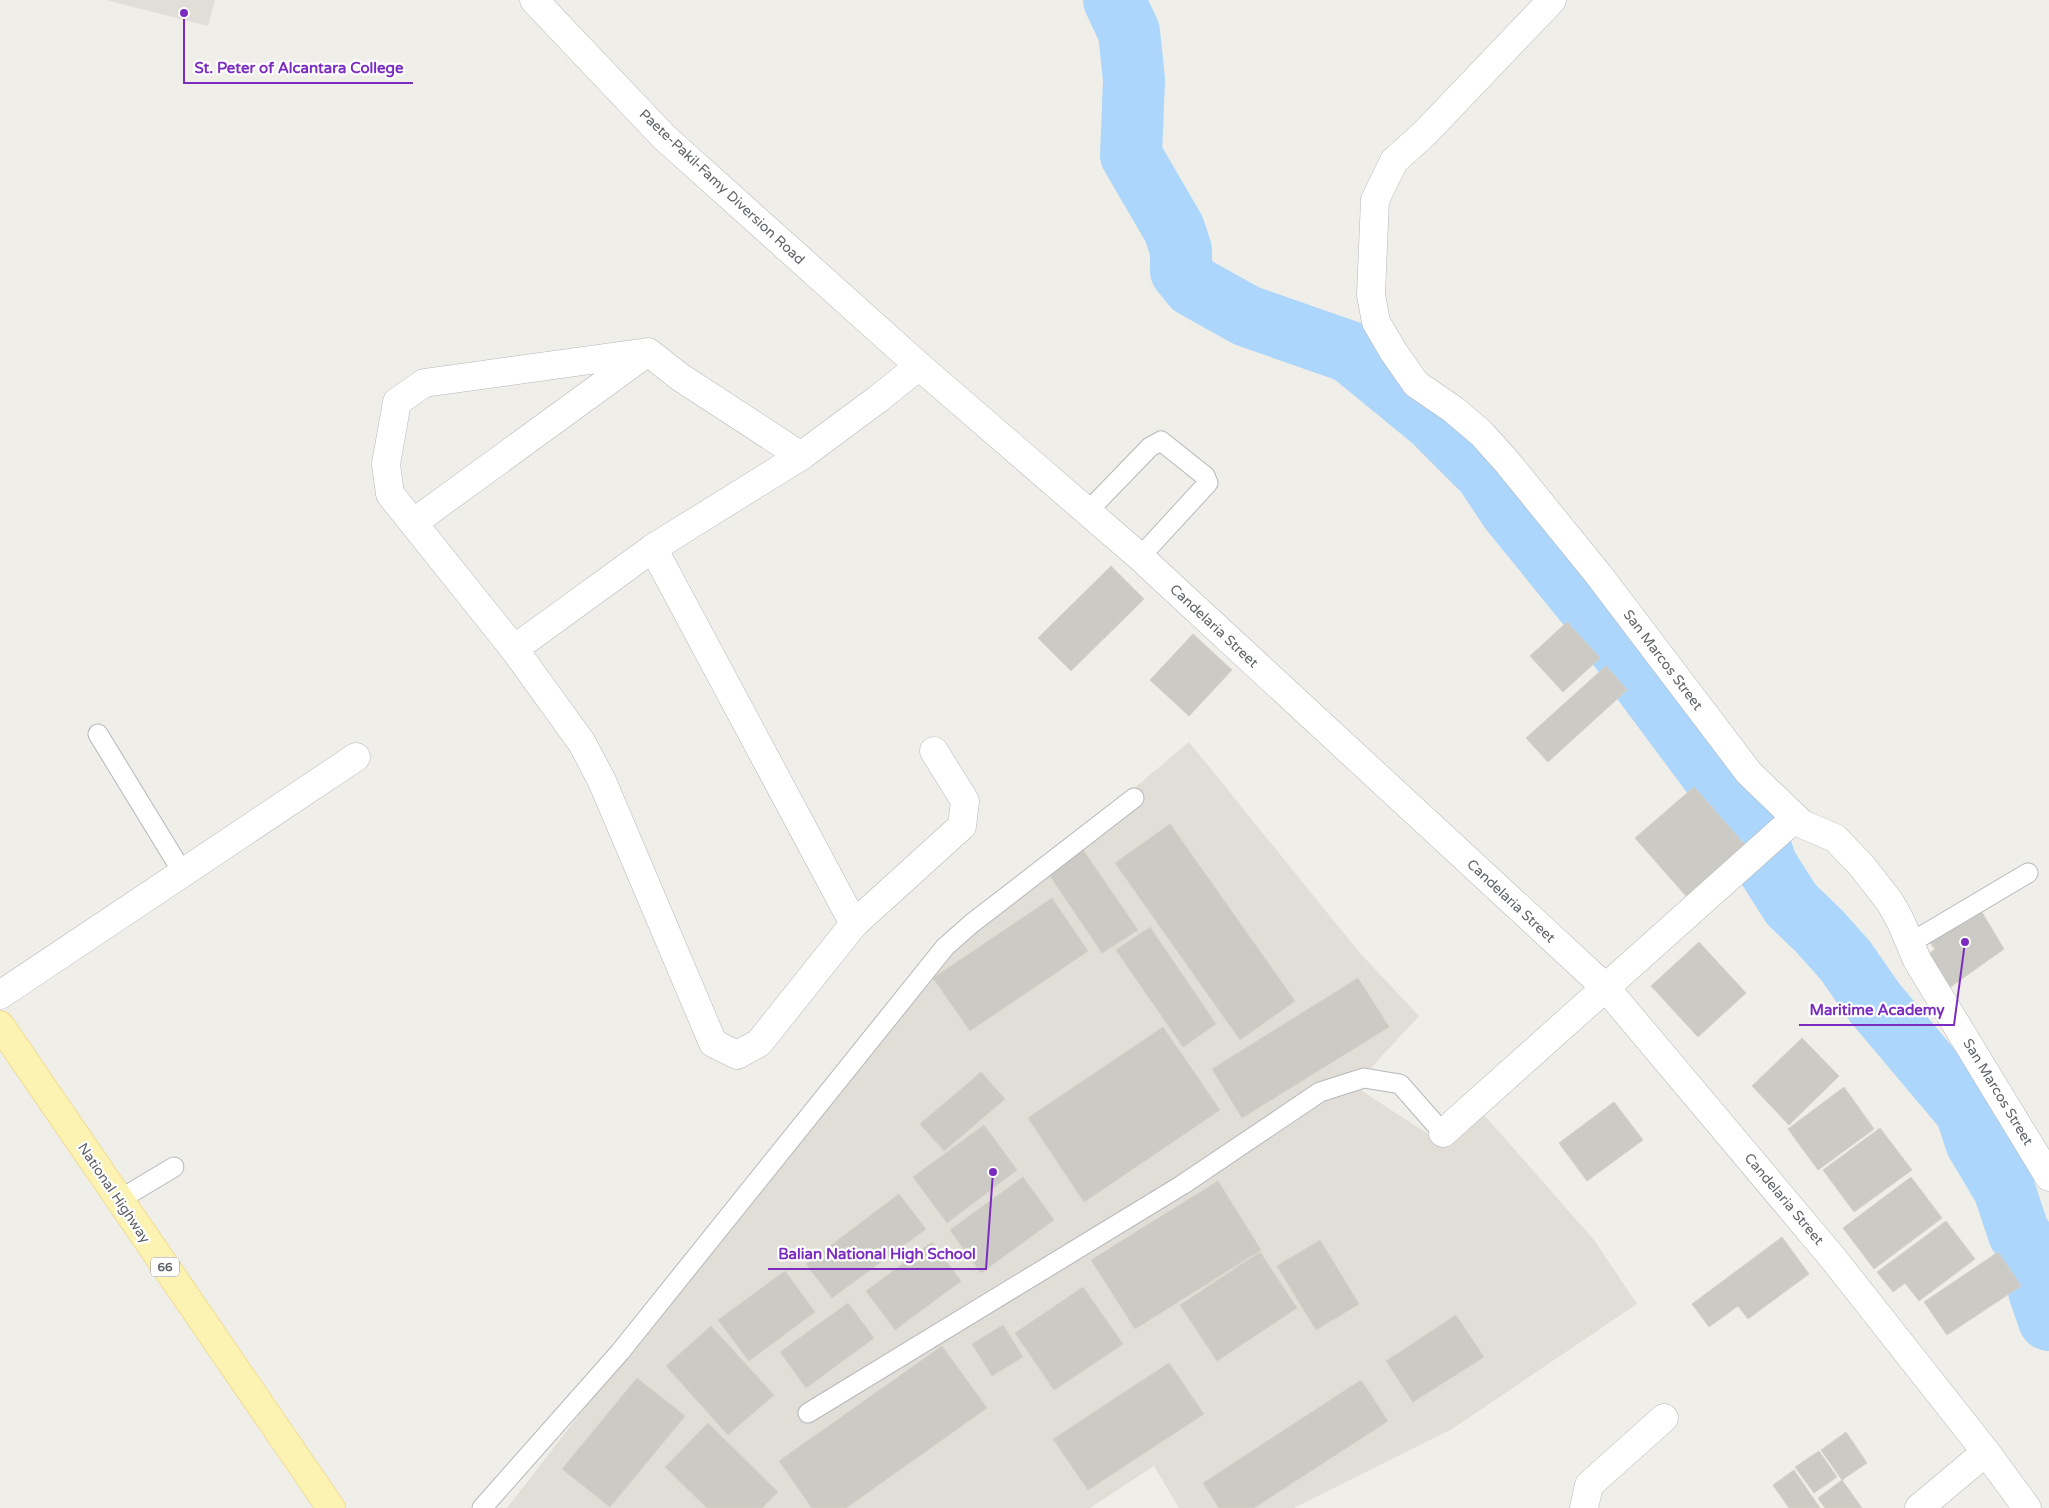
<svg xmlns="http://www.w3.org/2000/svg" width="2049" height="1508" font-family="'Varela Round',sans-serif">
  <rect width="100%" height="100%" fill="#f0eee8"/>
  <g fill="#e0ded6">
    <path d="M 106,0 L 215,0 L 208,26 Z"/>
    <path d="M 1189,742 L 1359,952 L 1419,1016 L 1354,1086 L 1439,1141 L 1479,1109 L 1594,1240 L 1637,1304 L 1452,1429 L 1294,1508 L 1179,1508 L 1154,1466 L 1090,1508 L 507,1508 L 934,957 Z"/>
  </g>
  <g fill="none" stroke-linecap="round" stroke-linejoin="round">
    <path stroke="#acd6fb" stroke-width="62" d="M 1114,0 L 1129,32 L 1134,80 L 1131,155 L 1174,229 L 1181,250 L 1181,271 L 1193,286 L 1247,316 L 1350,352 L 1433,420 L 1485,472 L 1511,511 L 1602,623 L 1644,683 L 1755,832 L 1767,866 L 1791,904 L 1819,931 L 1845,960 L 1875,1003 L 1966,1111 L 1976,1142 L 2004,1189 L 2019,1234 L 2037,1257 L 2039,1291 L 2049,1320"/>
  </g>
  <g fill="#cccac4" stroke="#d5d1c6">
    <path d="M 1111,566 L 1144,599 L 1071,671 L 1038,638 Z"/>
    <path d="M 1567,622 L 1600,658 L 1563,692 L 1530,656 Z"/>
    <path d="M 1193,634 L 1232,670 L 1189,716 L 1150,680 Z"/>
    <path d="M 1606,666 L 1627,690 L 1548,762 L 1526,738 Z"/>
    <path d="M 1694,787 L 1745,845 L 1686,896 L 1635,838 Z"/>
    <path d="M 1170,824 L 1295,1001 L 1240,1040 L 1115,863 Z"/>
    <path d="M 1083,850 L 1138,930 L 1102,953 L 1048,873 Z"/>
    <path d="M 1052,898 L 1088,951 L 970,1031 L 933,978 Z"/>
    <path d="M 1977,904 L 2004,949 L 1949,988 L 1924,958 L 1935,949 L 1924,935 Z"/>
    <path d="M 1150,927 L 1216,1024 L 1183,1047 L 1116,950 Z"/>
    <path d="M 1699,942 L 1746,993 L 1698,1037 L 1651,986 Z"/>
    <path d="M 1358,978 L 1389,1027 L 1242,1118 L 1212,1069 Z"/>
    <path d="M 1163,1027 L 1220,1110 L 1084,1202 L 1028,1118 Z"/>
    <path d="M 1802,1038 L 1839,1076 L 1789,1125 L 1752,1086 Z"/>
    <path d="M 981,1072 L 1005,1099 L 944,1151 L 920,1124 Z"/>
    <path d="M 1844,1087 L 1874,1129 L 1818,1170 L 1788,1129 Z"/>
    <path d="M 1614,1102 L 1643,1140 L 1587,1181 L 1559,1143 Z"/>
    <path d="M 984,1125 L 1017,1170 L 947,1223 L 913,1177 Z"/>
    <path d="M 1880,1128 L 1912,1170 L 1854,1212 L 1823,1170 Z"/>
    <path d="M 1023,1177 L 1054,1220 L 981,1273 L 950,1230 Z"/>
    <path d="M 1911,1177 L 1942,1218 L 1874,1269 L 1843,1228 Z"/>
    <path d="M 1218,1181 L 1261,1250 L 1135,1329 L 1091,1260 Z"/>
    <path d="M 899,1194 L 926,1229 L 832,1298 L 806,1264 Z"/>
    <path d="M 1946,1221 L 1975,1259 L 1919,1301 L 1905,1283 L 1893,1292 L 1877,1272 Z"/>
    <path d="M 1782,1237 L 1809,1274 L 1748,1319 L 1738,1306 L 1709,1327 L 1692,1304 Z"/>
    <path d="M 1320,1240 L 1359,1304 L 1316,1330 L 1277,1266 Z"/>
    <path d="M 932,1242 L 961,1281 L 895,1330 L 866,1291 Z"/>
    <path d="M 1260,1252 L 1297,1308 L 1217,1361 L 1180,1305 Z"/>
    <path d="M 1998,1252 L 2021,1286 L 1947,1335 L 1924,1302 Z"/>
    <path d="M 785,1271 L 815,1312 L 749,1361 L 718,1320 Z"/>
    <path d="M 1083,1287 L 1123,1344 L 1054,1390 L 1015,1333 Z"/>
    <path d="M 848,1303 L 874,1338 L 806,1388 L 780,1352 Z"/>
    <path d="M 1456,1315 L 1484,1357 L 1413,1402 L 1386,1361 Z"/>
    <path d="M 1003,1325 L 1023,1357 L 992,1376 L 972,1344 Z"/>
    <path d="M 711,1326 L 774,1395 L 728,1435 L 666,1366 Z"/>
    <path d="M 942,1346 L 987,1408 L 846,1508 L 812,1508 L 779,1461 Z"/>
    <path d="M 1169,1363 L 1204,1414 L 1088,1490 L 1053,1439 Z"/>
    <path d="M 637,1378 L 685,1416 L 610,1507 L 562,1469 Z"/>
    <path d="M 1361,1380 L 1388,1421 L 1254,1508 L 1219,1508 L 1203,1483 Z"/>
    <path d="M 708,1423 L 778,1492 L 762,1508 L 707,1508 L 665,1467 Z"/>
    <path d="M 1846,1432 L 1867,1463 L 1842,1480 L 1821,1450 Z"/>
    <path d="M 1819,1451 L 1837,1477 L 1814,1493 L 1795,1467 Z"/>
    <path d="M 1794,1470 L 1820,1508 L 1789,1508 L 1773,1485 Z"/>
    <path d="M 1842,1480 L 1862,1508 L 1825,1508 L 1818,1498 Z"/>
  </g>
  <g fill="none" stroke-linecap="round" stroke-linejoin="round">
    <g stroke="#b4b7bb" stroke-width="21">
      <g id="service">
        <path d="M 1088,511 L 1150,447 L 1161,441 L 1205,476 L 1208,483 L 1140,557"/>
        <path d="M 98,734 L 183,873"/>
        <path d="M 1910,943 L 2028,873"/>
        <path d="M 119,1200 L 174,1167"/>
        <path d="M 808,1413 L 1182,1185 L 1320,1092 L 1364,1078 L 1400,1084 L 1443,1133"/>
        <path d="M 482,1508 L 620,1352 L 945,947 L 971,924 L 1134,798"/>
      </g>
    </g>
    <g stroke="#b4b7bb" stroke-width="29">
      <g id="minor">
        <path d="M 1552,0 L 1425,133 L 1394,161 L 1375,200 L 1371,295 L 1376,322 L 1393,351 L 1416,384 L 1454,410 L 1481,433 L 1507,462 L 1598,574 L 1749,773 L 1802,824 L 1835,838 L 1861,865 L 1890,902 L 1901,922 L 1917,960 L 2049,1177"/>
        <path d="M 801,456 L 680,377 L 648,352 L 424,383 L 397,402 L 386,464 L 390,494 L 514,649 L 582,743 L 602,781 L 713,1043 L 737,1055 L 759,1043 L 854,924 L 962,826 L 965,801 L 934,751"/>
        <path d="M 413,523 L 645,354"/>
        <path d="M 653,548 L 854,924"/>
        <path d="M 514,649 L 653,548 L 801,456 L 878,399 L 919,366"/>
        <path d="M 0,995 L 356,757"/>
        <path d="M 1443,1133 L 1795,818"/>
        <path d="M 1584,1508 L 1589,1485 L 1664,1418"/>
        <path d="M 1919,1508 L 1986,1452"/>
      </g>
    </g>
    <g stroke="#b4b6bb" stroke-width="29">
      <path id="secondary" d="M 534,0 L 664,137 L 919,366 L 1140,557 L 1606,988 L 1832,1257 L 1986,1452 L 2027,1508"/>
    </g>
    <g stroke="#eccb65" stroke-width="29">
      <path id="primary" d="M 0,1025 L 331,1508"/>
    </g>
    <use href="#service" stroke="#fff" stroke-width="19"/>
    <use href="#minor" stroke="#fff" stroke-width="28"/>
    <use href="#secondary" stroke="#fff" stroke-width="28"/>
    <use href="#primary" stroke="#fcf2b1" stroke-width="28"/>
  </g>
  <g text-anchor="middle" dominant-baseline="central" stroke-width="4.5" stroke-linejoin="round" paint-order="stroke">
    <rect fill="#fff" stroke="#8f9195" stroke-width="1" x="151" y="1257.5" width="28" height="19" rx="4"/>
    <g font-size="12" font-weight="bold" fill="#5f6267">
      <text x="165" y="1267">66</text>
    </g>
    <g font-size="14" fill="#5f6267" stroke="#fff">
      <text transform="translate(722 187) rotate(43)">Paete-Pakil-Famy Diversion Road</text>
      <text transform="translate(1214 626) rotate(43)">Candelaria Street</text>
      <text transform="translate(1663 660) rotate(53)">San Marcos Street</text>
      <text transform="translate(1511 901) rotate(43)">Candelaria Street</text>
      <text transform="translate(1998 1092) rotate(59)">San Marcos Street</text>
      <text transform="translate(114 1193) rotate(56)">National Highway</text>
      <text transform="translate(1784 1199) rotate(50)">Candelaria Street</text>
    </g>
  </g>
  <path fill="none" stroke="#7b2cbf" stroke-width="2" d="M184 13L184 83H413M1965 942L1954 1025H1799M993 1172L986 1269H768"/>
  <g fill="#7b2cbf" stroke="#fff" stroke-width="2">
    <circle cx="184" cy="13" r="5"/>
    <circle cx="1965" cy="942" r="5"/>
    <circle cx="993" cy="1172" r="5"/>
  </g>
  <g font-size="15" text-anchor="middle" font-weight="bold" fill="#7b2cbf" stroke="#fff" stroke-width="4.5" stroke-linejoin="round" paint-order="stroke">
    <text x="299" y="73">St. Peter of Alcantara College</text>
    <text x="1877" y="1015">Maritime Academy</text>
    <text x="877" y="1259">Balian National High School</text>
  </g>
</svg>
